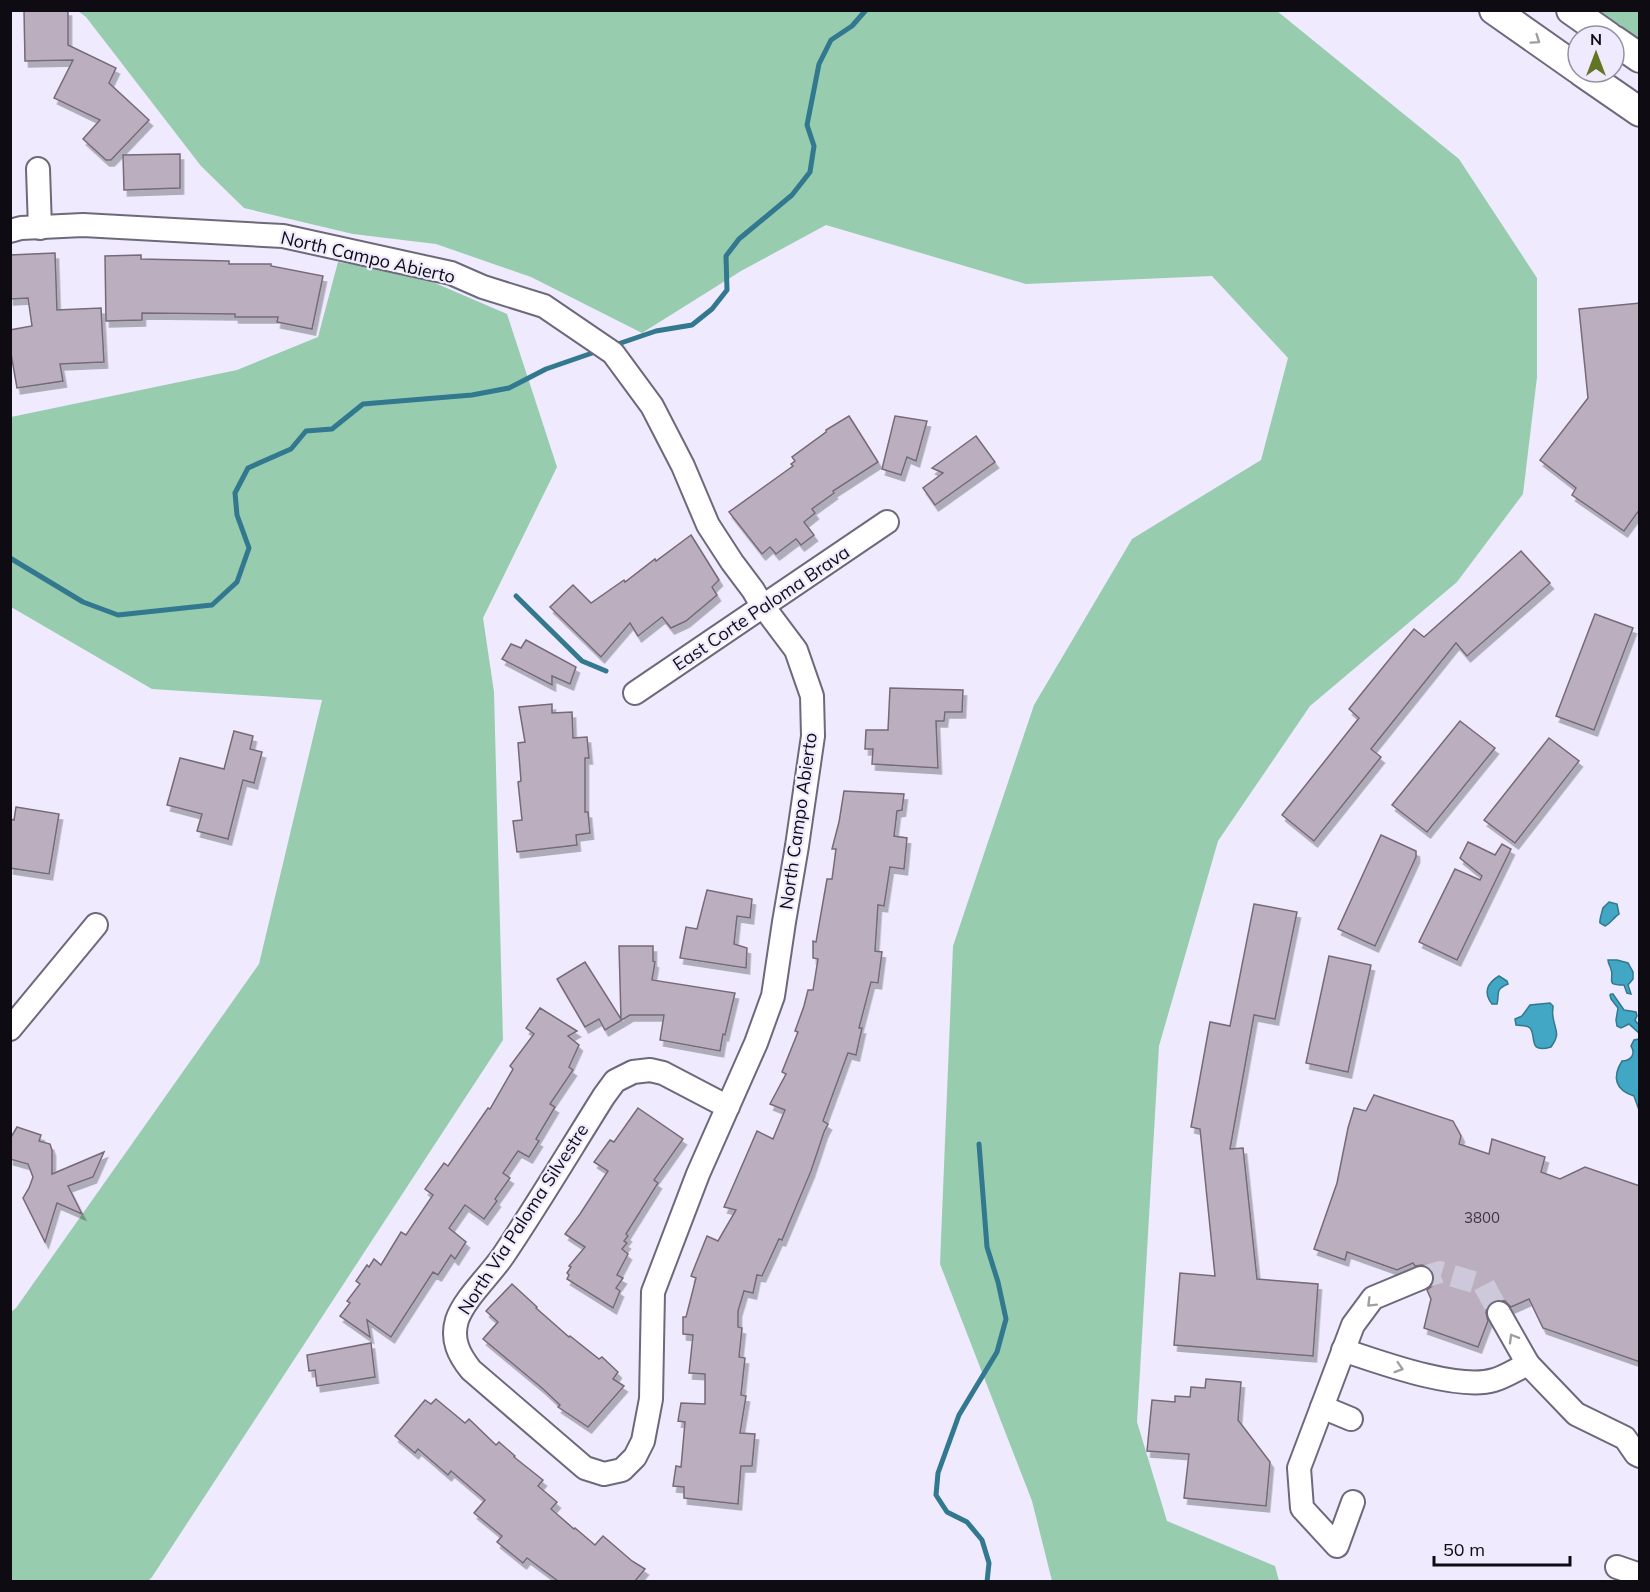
<svg xmlns="http://www.w3.org/2000/svg" width="1650" height="1592" font-family="Mulish,sans-serif">
  <defs>
    <filter id="shadow"><feDropShadow dx="3.5" dy="6" stdDeviation="0" flood-color="#0004"/></filter>
  </defs>
  <rect width="100%" height="100%" fill="#efeafe"/>
  <g fill="#97ccaf">
    <path d="M 78,11 L 1277,11 L 1459,159 L 1537,278 L 1537,377 L 1523,494 L 1457,582 L 1310,706 L 1218,841 L 1159,1046 L 1137,1422 L 1167,1521 L 1275,1566 L 1279,1581 L 1052,1581 L 1032,1501 L 940,1264 L 953,946 L 1034,705 L 1132,539 L 1261,460 L 1288,358 L 1212,276 L 1026,284 L 826,225 L 741,271 L 642,333 L 531,277 L 436,244 L 353,234 L 244,208 L 201,166 L 86,17 Z"/>
    <path d="M 1596,11 L 1639,11 L 1639,41 Z"/>
    <path d="M 338,262 L 414,274 L 507,314 L 557,467 L 483,618 L 494,692 L 503,1040 L 152,1577 L 148,1581 L 11,1581 L 11,1312 L 16,1308 L 259,964 L 322,700 L 152,689 L 11,607 L 11,417 L 237,370 L 318,337 Z"/>
  </g>
  <g fill="#42a6c5" stroke="#32788f" stroke-width="1.5">
    <path d="M 1609,902 L 1617,904 L 1619,914 C 1614,917 1610,924 1605,926 L 1600,923 C 1599,921 1602,912 1603,908 Z"/>
    <path d="M 1608,960 L 1617,960 L 1628,963 L 1633,972 L 1633,979 L 1628,985 L 1631,994 L 1627,993 L 1624,985 C 1604,985 1615,980 1611,969 C 1610,966 1608,963 1608,960 Z"/>
    <path d="M 1499,976 L 1507,981 L 1508,984 C 1494,990 1500,993 1497,1004 L 1492,1004 C 1483,993 1487,983 1499,976 Z"/>
    <path d="M 1611,994 L 1613,994 L 1624,1010 L 1636,1012 L 1637,1016 L 1635,1020 L 1637,1023 L 1639,1023 L 1639,1033 L 1629,1024 L 1621,1028 L 1617,1026 L 1616,1020 L 1618,1008 L 1611,999 L 1610,995 Z"/>
    <path d="M 1550,1003 L 1553,1006 C 1553,1010 1552,1013 1553,1017 C 1555,1031 1561,1033 1551,1047 C 1527,1054 1537,1036 1530,1028 C 1527,1025 1520,1026 1516,1025 L 1515,1019 L 1522,1016 L 1530,1005 Z"/>
    <path d="M 1639,1039 L 1639,1110 L 1634,1096 C 1615,1090 1612,1077 1622,1061 C 1631,1061 1636,1054 1631,1046 L 1634,1040 Z"/>
  </g>
  <g fill="none" stroke-linecap="round" stroke-linejoin="round">
    <g stroke="#32788f" stroke-width="5">
      <path d="M 615,345 L 656,331 L 692,325 L 712,309 L 727,290 L 726,256 L 739,239 L 792,195 L 810,172 L 814,146 L 807,125 L 819,64 L 831,40 L 852,26 L 866,10"/>
      <path d="M 10,558 L 83,602 L 118,615 L 212,605 L 237,582 L 249,548 L 237,515 L 235,493 L 248,468 L 291,449 L 306,431 L 332,429 L 363,404 L 472,395 L 509,388 L 546,369 L 598,351"/>
      <path d="M 516,596 L 582,661 L 606,671"/>
      <path d="M 979,1144 L 987,1247 L 998,1282 L 1006,1319 L 997,1352 L 959,1415 L 938,1473 L 936,1495 L 947,1512 L 967,1522 L 982,1540 L 989,1563 L 987,1582"/>
    </g>
  </g>
  <g fill="#bbaebe" stroke="#766a78" stroke-width="1.5" filter="url(#shadow)">
    <path d="M 24,10 L 68,10 L 68,45 L 116,68 L 109,83 L 149,120 L 111,160 L 106,160 L 83,139 L 100,120 L 54,98 L 73,60 L 25,61 Z"/>
    <path d="M 180,154 L 180,188 L 124,190 L 123,155 Z"/>
    <path d="M 55,253 L 57,310 L 101,308 L 104,362 L 60,364 L 63,381 L 17,388 L 10,348 L 10,330 L 32,326 L 28,298 L 10,299 L 10,255 Z"/>
    <path d="M 141,255 L 141,259 L 229,261 L 229,264 L 271,264 L 271,266 L 323,276 L 312,329 L 277,322 L 278,317 L 235,317 L 235,314 L 142,313 L 142,320 L 106,321 L 105,256 Z"/>
    <path d="M 1640,303 L 1640,509 L 1624,531 L 1572,495 L 1576,488 L 1540,460 L 1588,398 L 1579,309 Z"/>
    <path d="M 849,416 L 878,462 L 833,491 L 834,493 L 812,509 L 815,513 L 804,522 L 814,535 L 801,545 L 796,539 L 776,554 L 770,547 L 762,554 L 729,512 L 793,466 L 791,464 L 795,461 L 792,457 L 826,432 L 826,430 Z"/>
    <path d="M 895,416 L 927,421 L 916,461 L 907,457 L 901,475 L 882,469 Z"/>
    <path d="M 976,436 L 995,462 L 935,505 L 923,488 L 943,473 L 932,468 Z"/>
    <path d="M 691,535 L 719,580 L 712,587 L 717,595 L 686,621 L 671,628 L 662,617 L 638,636 L 630,623 L 601,657 L 550,607 L 573,585 L 591,603 L 624,580 L 625,582 L 655,559 L 656,561 Z"/>
    <path d="M 1521,551 L 1550,583 L 1467,656 L 1456,643 L 1371,749 L 1381,757 L 1314,841 L 1282,815 L 1359,718 L 1349,709 L 1414,629 L 1424,637 Z"/>
    <path d="M 1595,614 L 1633,628 L 1594,730 L 1556,716 Z"/>
    <path d="M 526,640 L 576,667 L 570,684 L 552,676 L 552,685 L 502,659 L 511,644 L 521,648 Z"/>
    <path d="M 890,688 L 963,690 L 962,712 L 945,712 L 944,721 L 936,721 L 938,768 L 872,764 L 873,749 L 865,749 L 866,730 L 888,730 Z"/>
    <path d="M 552,704 L 552,713 L 572,712 L 573,738 L 587,737 L 589,758 L 585,758 L 585,812 L 588,812 L 590,833 L 576,835 L 577,845 L 517,852 L 513,821 L 522,820 L 518,782 L 521,781 L 518,743 L 525,742 L 519,707 Z"/>
    <path d="M 1460,721 L 1495,748 L 1427,832 L 1392,805 Z"/>
    <path d="M 234,731 L 253,736 L 250,749 L 262,752 L 254,783 L 243,780 L 228,839 L 197,831 L 202,814 L 167,805 L 180,758 L 224,769 Z"/>
    <path d="M 1549,738 L 1579,761 L 1515,843 L 1484,820 Z"/>
    <path d="M 844,791 L 904,794 L 902,810 L 897,811 L 894,836 L 907,838 L 904,869 L 890,867 L 884,906 L 878,905 L 875,951 L 882,952 L 878,983 L 871,982 L 859,1028 L 862,1028 L 856,1055 L 848,1053 L 823,1121 L 828,1124 L 824,1132 L 811,1171 L 782,1240 L 779,1239 L 762,1276 L 757,1275 L 753,1293 L 744,1291 L 738,1311 L 738,1327 L 742,1328 L 739,1357 L 745,1358 L 741,1395 L 746,1396 L 740,1433 L 755,1434 L 752,1466 L 741,1466 L 738,1504 L 684,1498 L 684,1487 L 673,1486 L 676,1466 L 681,1467 L 685,1422 L 678,1421 L 681,1403 L 705,1404 L 705,1374 L 689,1373 L 693,1335 L 683,1334 L 683,1317 L 686,1317 L 696,1278 L 691,1276 L 707,1236 L 718,1241 L 736,1210 L 724,1207 L 757,1131 L 773,1139 L 785,1110 L 770,1104 L 786,1074 L 782,1072 L 798,1032 L 795,1031 L 804,1006 L 808,990 L 813,990 L 818,959 L 813,958 L 813,941 L 816,942 L 827,879 L 832,879 L 836,849 L 832,849 L 839,822 Z"/>
    <path d="M 16,807 L 59,814 L 49,874 L 10,868 L 10,819 L 14,820 Z"/>
    <path d="M 1381,835 L 1416,851 L 1416,857 L 1375,946 L 1338,929 Z"/>
    <path d="M 1468,842 L 1495,855 L 1502,844 L 1511,849 L 1457,960 L 1419,942 L 1455,869 L 1480,880 L 1482,876 L 1460,858 Z"/>
    <path d="M 707,890 L 752,899 L 750,918 L 737,916 L 734,944 L 747,948 L 746,968 L 680,958 L 686,927 L 697,929 Z"/>
    <path d="M 1254,904 L 1297,912 L 1275,1019 L 1254,1015 L 1230,1149 L 1243,1148 L 1257,1279 L 1318,1284 L 1313,1356 L 1174,1345 L 1180,1273 L 1215,1276 L 1200,1129 L 1191,1127 L 1210,1022 L 1230,1026 Z"/>
    <path d="M 619,946 L 653,946 L 653,961 L 655,962 L 652,980 L 735,993 L 725,1035 L 723,1034 L 720,1051 L 660,1040 L 664,1015 L 630,1015 L 605,1030 L 599,1019 L 585,1027 L 557,979 L 585,962 L 621,1019 Z"/>
    <path d="M 1329,956 L 1371,965 L 1348,1072 L 1306,1063 Z"/>
    <path d="M 540,1008 L 577,1031 L 568,1036 L 579,1045 L 569,1067 L 573,1070 L 550,1104 L 555,1107 L 536,1139 L 539,1141 L 529,1157 L 518,1151 L 503,1173 L 510,1178 L 495,1199 L 497,1201 L 484,1219 L 465,1205 L 449,1228 L 466,1242 L 455,1259 L 451,1255 L 438,1275 L 433,1272 L 391,1337 L 367,1320 L 370,1337 L 340,1316 L 350,1303 L 347,1301 L 360,1284 L 356,1281 L 367,1265 L 369,1267 L 374,1259 L 381,1265 L 401,1232 L 406,1235 L 433,1195 L 425,1189 L 444,1163 L 448,1166 L 488,1108 L 490,1109 L 513,1069 L 510,1066 L 534,1034 L 526,1028 Z"/>
    <path d="M 1374,1095 L 1453,1121 L 1461,1136 L 1459,1144 L 1489,1154 L 1492,1139 L 1545,1157 L 1541,1172 L 1560,1179 L 1585,1167 L 1640,1186 L 1640,1362 L 1543,1328 L 1529,1299 L 1511,1307 L 1505,1301 L 1498,1300 L 1492,1302 L 1487,1307 L 1486,1313 L 1488,1321 L 1478,1347 L 1424,1328 L 1431,1299 L 1427,1290 L 1432,1286 L 1434,1279 L 1433,1272 L 1429,1267 L 1422,1265 L 1415,1266 L 1413,1263 L 1397,1270 L 1347,1252 L 1345,1260 L 1314,1249 L 1337,1183 L 1348,1128 L 1354,1108 L 1366,1111 Z"/>
    <path d="M 638,1108 L 683,1139 L 654,1180 L 658,1183 L 626,1234 L 628,1236 L 624,1241 L 627,1243 L 622,1249 L 628,1254 L 617,1275 L 623,1278 L 616,1288 L 620,1291 L 613,1308 L 567,1279 L 569,1275 L 567,1273 L 571,1267 L 569,1266 L 585,1247 L 565,1234 L 580,1214 L 608,1171 L 594,1162 L 610,1140 L 614,1142 Z"/>
    <path d="M 17,1127 L 41,1135 L 39,1141 L 50,1144 L 52,1150 L 52,1174 L 104,1152 L 93,1177 L 68,1186 L 82,1214 L 57,1203 L 45,1242 L 23,1198 L 29,1188 L 33,1177 L 28,1164 L 10,1159 L 10,1139 Z"/>
    <path d="M 512,1284 L 537,1307 L 536,1308 L 569,1337 L 570,1336 L 599,1359 L 602,1357 L 618,1372 L 613,1379 L 624,1386 L 588,1427 L 558,1407 L 560,1405 L 542,1388 L 483,1339 L 498,1322 L 486,1311 Z"/>
    <path d="M 371,1343 L 375,1377 L 317,1386 L 315,1370 L 309,1371 L 307,1355 Z"/>
    <path d="M 1206,1379 L 1241,1382 L 1238,1420 L 1270,1462 L 1266,1506 L 1184,1498 L 1189,1454 L 1147,1451 L 1152,1400 L 1175,1402 L 1175,1396 L 1190,1397 L 1191,1387 L 1205,1388 Z"/>
    <path d="M 436,1399 L 465,1423 L 469,1419 L 496,1445 L 499,1442 L 515,1456 L 514,1457 L 543,1480 L 538,1486 L 557,1502 L 551,1509 L 574,1529 L 575,1528 L 595,1545 L 603,1536 L 632,1561 L 645,1569 L 635,1581 L 558,1581 L 527,1558 L 523,1563 L 497,1542 L 502,1536 L 474,1513 L 485,1500 L 451,1471 L 448,1475 L 418,1449 L 415,1453 L 395,1436 L 425,1400 L 431,1404 Z"/>
  </g>
  <g fill="none" stroke-linecap="round" stroke-linejoin="round">
    <path stroke="#cdc9db" stroke-width="22" stroke-dasharray="22 11" stroke-linecap="butt" d="M 1421,1278 L 1440,1272 L 1484,1285 L 1499,1313"/>
    <g stroke="#6e697a" stroke-width="26">
      <g id="minor">
        <path d="M 38,169 L 40,228"/>
        <path d="M 10,231 L 21,228 L 83,225 L 283,236 L 451,273 L 483,287 L 544,306 L 613,353 L 652,406 L 683,466 L 708,525 L 732,562 L 753,590 L 763,607 L 769,614 L 796,650 L 812,696 L 813,736 L 797,846 L 784,922 L 773,996 L 756,1043 L 698,1174 L 653,1292 L 651,1399 L 643,1441 L 635,1457 L 622,1470 L 604,1474 L 585,1468 L 471,1370 C 459,1355 451,1340 457,1320 C 464,1299 490,1275 503,1256 C 538,1204 570,1150 604,1096 L 615,1081 L 633,1072 L 650,1070 L 663,1073 L 728,1107"/>
        <path d="M 635,693 L 887,522"/>
        <path d="M 10,1029 L 96,925"/>
        <path d="M 1499,1313 L 1528,1364 L 1576,1414 L 1625,1438 L 1636,1454 L 1640,1456"/>
        <path d="M 1343,1350 C 1379,1362 1458,1391 1494,1380 C 1505,1377 1517,1369 1528,1364"/>
        <path d="M 1322,1407 L 1351,1419"/>
        <path d="M 1353,1502 L 1337,1546 L 1302,1508 L 1299,1468 L 1353,1325 L 1373,1298 L 1421,1278"/>
        <path d="M 1617,1567 L 1640,1575"/>
      </g>
    </g>
    <g stroke="#6e697a" stroke-width="32">
      <g id="major">
        <path d="M 1494,10 L 1578,69"/>
        <path d="M 1571,10 L 1608,36"/>
        <path d="M 1614,40 L 1640,58"/>
        <path d="M 1582,72 L 1640,112"/>
      </g>
    </g>
    <use href="#minor" stroke="#fff" stroke-width="22"/>
    <use href="#major" stroke="#fff" stroke-width="28"/>
  </g>
  <defs><path id="oneway-chevron" d="M-2-3.5L2.5 0L-2 3.5" fill="none" stroke-width="1.6" stroke-linecap="round" stroke-linejoin="round" transform="scale(1.5)"/></defs>
  <g stroke="#9f9ea0">
    <use href="#oneway-chevron" transform="translate(1536 40) rotate(35)"/>
    <use href="#oneway-chevron" transform="translate(1371 1303) rotate(135)"/>
    <use href="#oneway-chevron" transform="translate(1513 1338) rotate(-120)"/>
    <use href="#oneway-chevron" transform="translate(1399 1368) rotate(17)"/>
  </g>
  <g text-anchor="middle" dominant-baseline="central" stroke-width="4.5" stroke-linejoin="round" paint-order="stroke">
    <g font-size="15" fill="#39343d">
      <text x="1482" y="1217">3800</text>
    </g>
    <g font-size="18" fill="#0e0c12" stroke="#efeafe">
      <text transform="translate(368 257) rotate(13)">North Campo Abierto</text>
      <text transform="translate(761 608) rotate(-34)">East Corte Paloma Brava</text>
      <text transform="translate(798 821) rotate(-82)">North Campo Abierto</text>
      <text transform="translate(523 1219) rotate(-57)">North Via Paloma Silvestre</text>
    </g>
  </g>
  <rect width="1650" height="1592" fill="none" stroke="#0e0c12" stroke-width="24"/>
  <g transform="translate(1596 54)"><circle r="28" fill="#efeafe" stroke="#9591a0" stroke-width="1.5"/>
  <path d="M0-4.5L10 22L0 15L-10 22Z" fill="#627523"/>
  <text y="-9" font-size="16" font-weight="bold" text-anchor="middle" fill="#0e0c12">N</text>
  </g>
  <path d="M1434 1556v9h136v-9" fill="none" stroke="#0e0c12" stroke-width="3"/>
  <text x="1443" y="1556" font-size="18" fill="#0e0c12" stroke="#efeafe" stroke-width="4.5" paint-order="stroke">50 m</text>
</svg>
